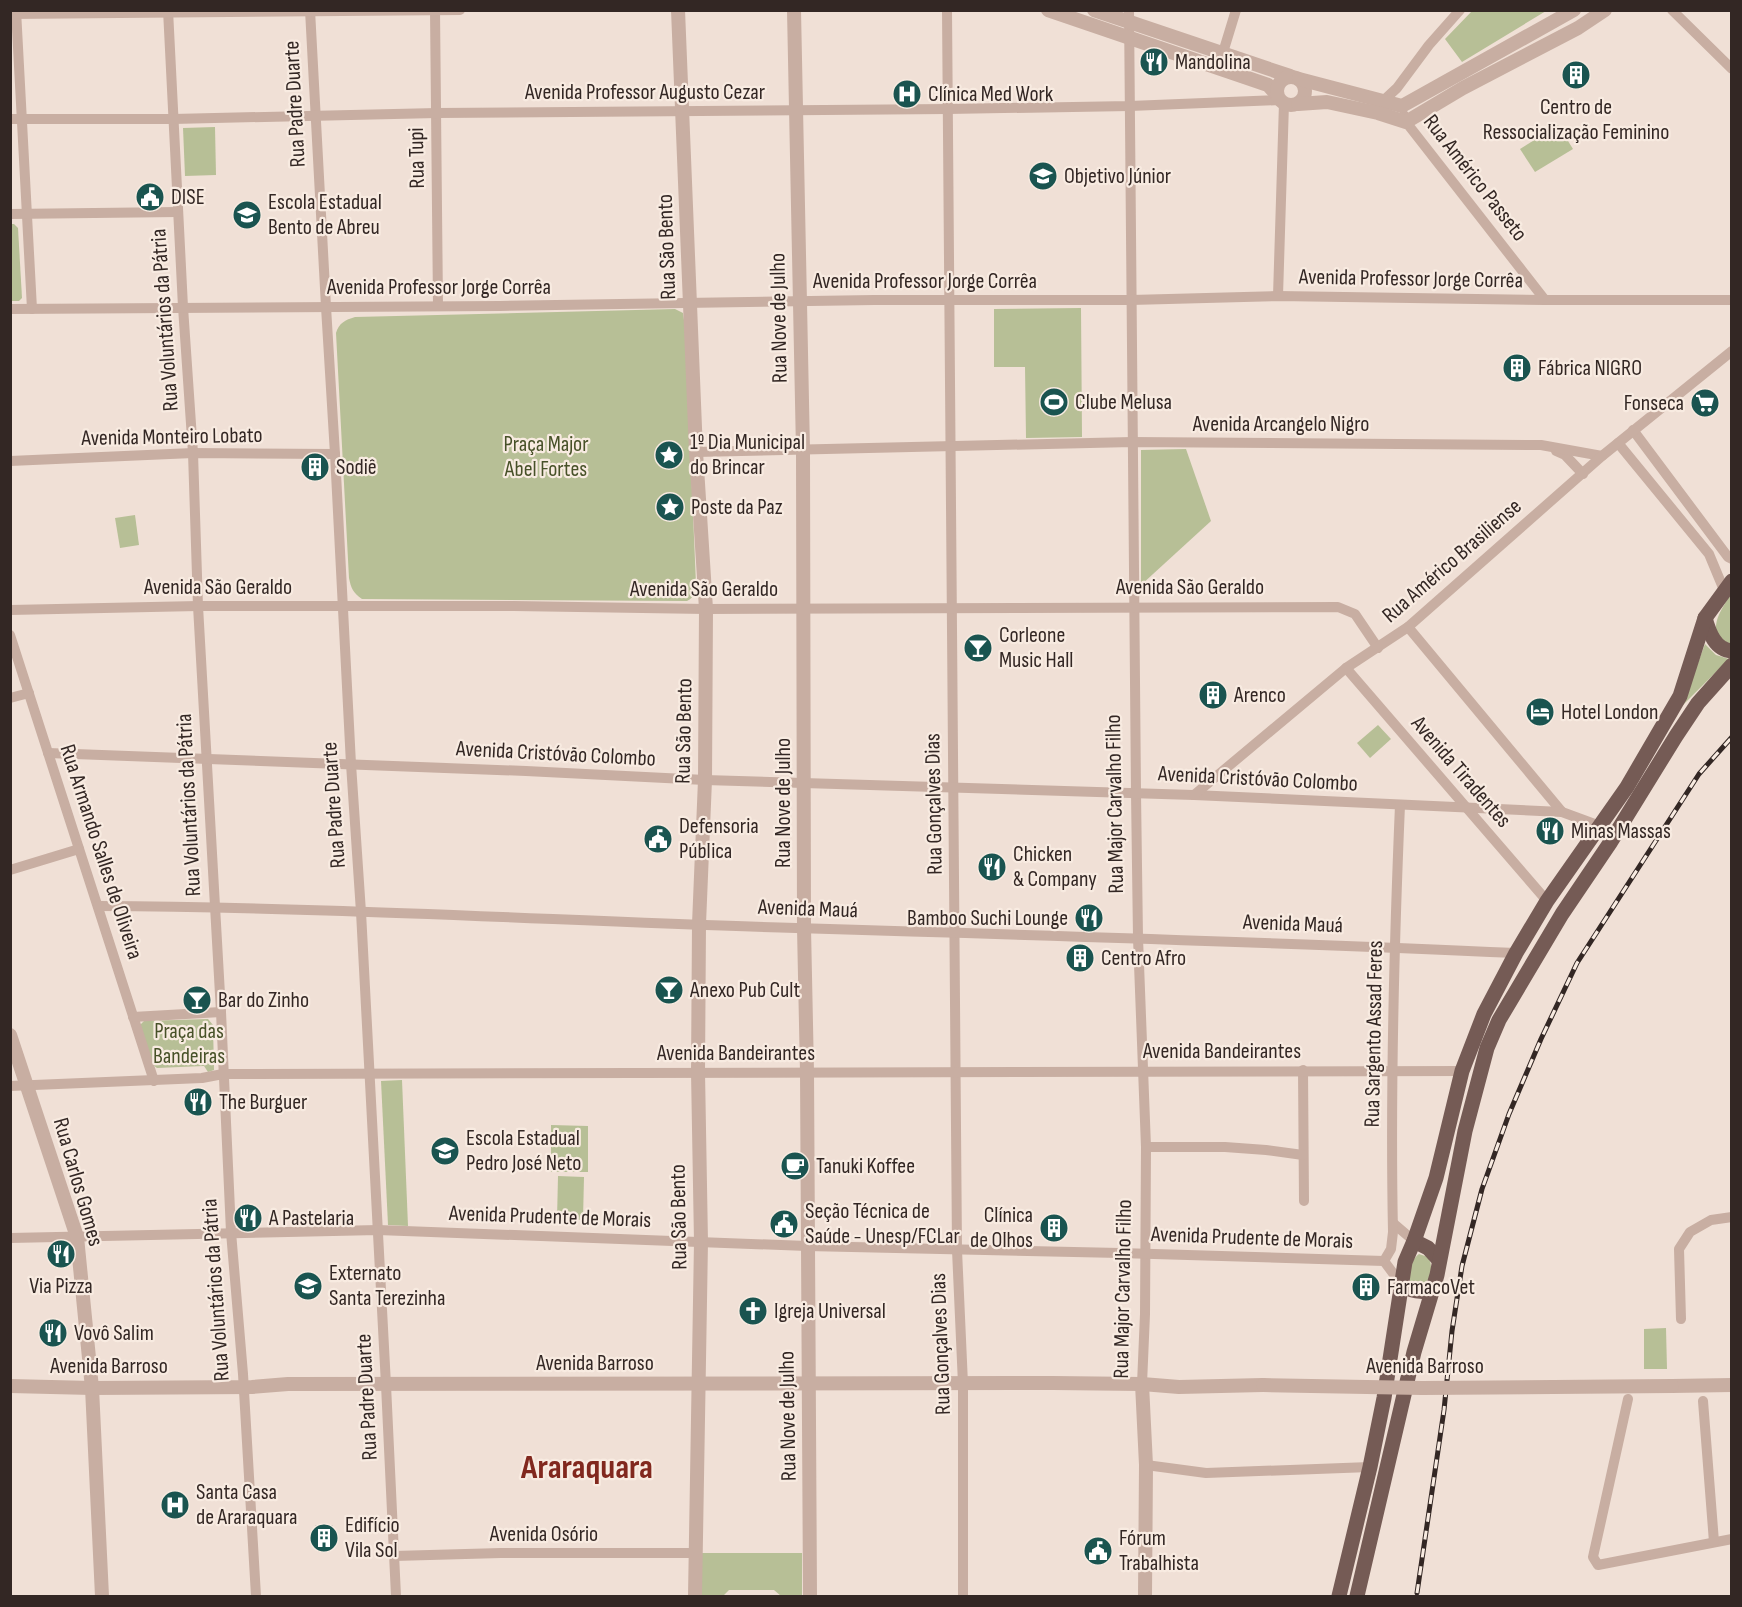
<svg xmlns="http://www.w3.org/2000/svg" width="1742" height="1607" font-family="'Sofia Sans Condensed',sans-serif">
  <rect width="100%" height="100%" fill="#f0e0d6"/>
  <g fill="#b7bf96">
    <path d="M 1472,11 L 1472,10 L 1546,11 L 1462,62 L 1445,39 Z"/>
    <path d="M 1558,125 L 1573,149 L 1535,172 L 1520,149 Z"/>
    <path d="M 215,127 L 216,175 L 185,176 L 183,128 Z"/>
    <path d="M 11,224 L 14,224 L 18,228 L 22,298 L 19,301 L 11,301 Z"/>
    <path d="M 1081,308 L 1082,437 L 1026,438 L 1025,367 L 994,367 L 994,309 Z"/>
    <path d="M 675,309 L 683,313 L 685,327 L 696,584 C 695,592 695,597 687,601 L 362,599 C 353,593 351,588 349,578 L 336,333 C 339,323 345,320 355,317 Z"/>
    <path d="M 1186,449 L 1211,521 L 1141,585 L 1141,450 Z"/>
    <path d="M 135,515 L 139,545 L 120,548 L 115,518 Z"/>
    <path d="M 1731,594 L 1731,644 C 1703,634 1721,610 1731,594 Z"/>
    <path d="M 1705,644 L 1716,655 L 1729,659 L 1682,706 Z"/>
    <path d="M 1378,725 L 1391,739 L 1370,758 L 1357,743 Z"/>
    <path d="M 208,1019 L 213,1025 L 214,1070 L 208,1072 L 204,1066 L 157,1068 L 153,1065 L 140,1025 L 144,1021 Z"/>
    <path d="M 402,1080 L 408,1226 L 388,1225 L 381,1081 Z"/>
    <path d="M 551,1125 L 588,1126 L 588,1172 L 551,1172 Z"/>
    <path d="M 558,1176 L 584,1177 L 583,1220 L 557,1219 Z"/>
    <path d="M 1419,1254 L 1428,1257 C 1434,1266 1431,1281 1421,1286 L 1411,1283 C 1406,1274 1411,1260 1419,1254 Z"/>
    <path d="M 1666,1328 L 1667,1369 L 1644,1369 L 1644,1329 Z"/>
    <path d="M 701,1553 L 802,1553 L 802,1596 L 781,1596 L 774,1590 L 729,1590 L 723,1596 L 701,1596 Z"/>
  </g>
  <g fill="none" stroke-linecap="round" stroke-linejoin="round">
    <g stroke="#c8aea2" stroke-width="10">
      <path d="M 16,10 L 32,309"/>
      <path d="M 168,10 L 183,307 L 193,453 L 198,606 L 221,1012 L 231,1232 L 243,1374 L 256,1596"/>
      <path d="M 310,10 L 326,307 L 335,454 L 351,764 L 361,912 L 386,1385 L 396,1596"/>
      <path d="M 435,10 L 438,306"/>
      <path d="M 947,10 L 957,1250 L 963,1384 L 963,1596"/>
      <path d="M 1129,10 L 1136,793 L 1138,938 L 1146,1147 L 1145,1314 L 1142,1384"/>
      <path d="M 1672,10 L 1732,69"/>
      <path d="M 10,14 L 460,10"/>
      <path d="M 1221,59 L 1236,10"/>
      <path d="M 1380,107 L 1383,101 L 1397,88 L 1429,45 L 1460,10"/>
      <path d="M 1404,115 L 1406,122 L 1545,300"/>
      <path d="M 10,119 L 173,119 L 437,113 L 948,109 L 1130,106 L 1280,100"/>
      <path d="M 10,214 L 178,212"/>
      <path d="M 1278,296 L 1284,103"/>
      <path d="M 10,309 L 500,306 L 874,300 L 1131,300 L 1278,296 L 1545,300 L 1732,300"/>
      <path d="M 1633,430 L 1728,557 L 1732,559"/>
      <path d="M 1618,443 L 1709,554 L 1724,590"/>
      <path d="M 1556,451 L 1565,455 L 1583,474"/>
      <path d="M 696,452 L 1132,442 L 1541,445 L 1602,456"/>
      <path d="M 10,461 L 193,453 L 335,454"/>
      <path d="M 10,610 L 198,606 L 514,606 L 706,609 L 1338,607 L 1355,614 L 1378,648"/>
      <path d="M 1408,627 L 1562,812"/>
      <path d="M 10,635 L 154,1081"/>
      <path d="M 1346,668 L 1547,901"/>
      <path d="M 10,698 L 29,693"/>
      <path d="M 48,753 L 526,771 L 705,780 L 1194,795 L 1562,812 L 1600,826"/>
      <path d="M 1194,795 L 1346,668 L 1408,627 L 1602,456 L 1732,351"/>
      <path d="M 10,870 L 79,849"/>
      <path d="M 98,906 C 331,907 564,921 796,928 C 1036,935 1276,942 1516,953"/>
      <path d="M 133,1017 L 221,1012"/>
      <path d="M 1303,1070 L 1304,1201"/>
      <path d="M 10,1086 L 202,1078 L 223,1074 L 1462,1071"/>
      <path d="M 1146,1147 L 1225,1147 L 1266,1150 L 1303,1155"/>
      <path d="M 1393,1223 L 1414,1241"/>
      <path d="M 10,1238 L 378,1230 L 807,1246 L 1120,1253 L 1384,1261"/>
      <path d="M 1384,1261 L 1391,1249 L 1393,1232 C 1390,1089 1394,947 1400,805"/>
      <path d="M 1384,1261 L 1401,1284"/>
      <path d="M 1681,1319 L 1679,1249 L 1690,1232 L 1711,1220 L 1732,1217"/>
      <path d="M 1628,1399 L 1593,1557 L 1598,1565 L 1732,1539"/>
      <path d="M 1703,1401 L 1714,1542"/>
      <path d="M 1146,1465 L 1206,1473 L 1370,1467"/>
      <path d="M 394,1556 L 501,1553 L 695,1553"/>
    </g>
    <g stroke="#c8aea2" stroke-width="14">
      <path d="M 678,10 L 696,452 L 706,609 L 705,780 L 699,924 L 698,1072 L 701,1242 L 695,1596"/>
      <path d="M 794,10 L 803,450 L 804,928 L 807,1072 L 810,1596"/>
      <path d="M 1048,10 L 1268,85 L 1277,95"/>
      <path d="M 1094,10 L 1290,76"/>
      <circle cx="1291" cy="91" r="14"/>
      <path d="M 1299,79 L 1402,106 L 1574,10"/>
      <path d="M 1298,104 L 1327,102 L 1378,113 L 1406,122 L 1463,88 L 1578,28 L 1605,10"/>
      <path d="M 10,1035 L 77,1237 L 92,1388 L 102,1596"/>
      <path d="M 1142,1384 L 1146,1465 L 1145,1596"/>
      <path d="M 10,1386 L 92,1388 L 252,1387 L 288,1384 L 1053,1383 L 1142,1384 L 1179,1387 L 1263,1385"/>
      <path d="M 1672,1386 L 1732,1385"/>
    </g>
    <g stroke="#755b55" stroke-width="15">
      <path d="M 1705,618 C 1709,632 1715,650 1732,651"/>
      <path d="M 1414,1241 L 1428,1248 L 1439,1260"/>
      <path d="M 1401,1284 C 1411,1292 1421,1293 1433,1290"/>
      <path d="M 1339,1596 L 1370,1467 L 1384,1398 L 1405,1262 L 1414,1241 L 1436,1178 L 1462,1071 L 1484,1014 L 1516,953 L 1547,901 L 1627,787 L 1680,696 L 1705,618 L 1732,581"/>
      <path d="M 1357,1596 L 1414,1352 L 1437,1275 L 1465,1131 L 1487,1048 L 1499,1020 L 1562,914 L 1610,843 L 1676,736 L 1698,703 L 1732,665"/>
    </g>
    <g stroke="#332724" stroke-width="5">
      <path id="rail" d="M 1417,1593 L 1444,1410 L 1452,1331 L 1462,1266 L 1482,1189 L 1509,1114 L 1541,1039 L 1577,963 L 1699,774 L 1732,737"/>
    </g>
    <use href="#rail" stroke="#f8ebe1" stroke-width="3" stroke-dasharray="9" stroke-linecap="butt"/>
    <path stroke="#c8aea2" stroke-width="14" d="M 1263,1385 L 1422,1388 L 1672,1386"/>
  </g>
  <defs>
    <g id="restaurant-disc" transform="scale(1.5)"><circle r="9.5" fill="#1a5450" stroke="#f8ebe1"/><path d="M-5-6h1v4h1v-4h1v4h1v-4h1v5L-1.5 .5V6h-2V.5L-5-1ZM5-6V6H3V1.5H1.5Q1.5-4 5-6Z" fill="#fff"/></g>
    <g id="building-disc" transform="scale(1.5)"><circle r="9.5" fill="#1a5450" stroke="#f8ebe1"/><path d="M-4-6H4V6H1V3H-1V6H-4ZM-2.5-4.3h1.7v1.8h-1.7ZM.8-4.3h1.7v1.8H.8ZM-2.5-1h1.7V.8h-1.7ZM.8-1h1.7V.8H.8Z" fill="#fff"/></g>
    <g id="hospital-disc" transform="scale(1.5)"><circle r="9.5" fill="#1a5450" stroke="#f8ebe1"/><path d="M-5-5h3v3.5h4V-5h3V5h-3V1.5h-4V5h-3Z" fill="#fff"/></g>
    <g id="school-disc" transform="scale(1.5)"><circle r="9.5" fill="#1a5450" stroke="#f8ebe1"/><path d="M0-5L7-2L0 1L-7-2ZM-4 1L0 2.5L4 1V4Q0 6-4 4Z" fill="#fff"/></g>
    <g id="civic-disc" transform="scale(1.5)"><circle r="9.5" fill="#1a5450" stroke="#f8ebe1"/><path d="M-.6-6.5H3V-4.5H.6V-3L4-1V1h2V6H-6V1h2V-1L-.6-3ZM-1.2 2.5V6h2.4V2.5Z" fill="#fff"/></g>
    <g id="stadium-disc" transform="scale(1.5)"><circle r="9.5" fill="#1a5450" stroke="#f8ebe1"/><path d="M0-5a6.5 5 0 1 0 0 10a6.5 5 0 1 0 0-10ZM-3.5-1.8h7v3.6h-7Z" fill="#fff"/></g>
    <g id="supermarket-disc" transform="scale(1.5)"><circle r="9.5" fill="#1a5450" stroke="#f8ebe1"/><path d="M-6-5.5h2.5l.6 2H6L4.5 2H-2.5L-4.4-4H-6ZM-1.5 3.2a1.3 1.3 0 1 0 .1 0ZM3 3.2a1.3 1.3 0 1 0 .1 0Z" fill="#fff"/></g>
    <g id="sight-disc" transform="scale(1.5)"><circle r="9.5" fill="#1a5450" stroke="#f8ebe1"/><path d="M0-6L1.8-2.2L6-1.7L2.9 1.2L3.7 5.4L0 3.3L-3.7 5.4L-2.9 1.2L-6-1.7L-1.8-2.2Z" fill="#fff"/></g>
    <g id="bar-disc" transform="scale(1.5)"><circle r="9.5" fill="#1a5450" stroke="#f8ebe1"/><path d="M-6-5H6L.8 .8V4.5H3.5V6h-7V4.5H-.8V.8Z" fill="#fff"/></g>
    <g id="hotel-disc" transform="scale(1.5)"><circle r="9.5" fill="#1a5450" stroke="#f8ebe1"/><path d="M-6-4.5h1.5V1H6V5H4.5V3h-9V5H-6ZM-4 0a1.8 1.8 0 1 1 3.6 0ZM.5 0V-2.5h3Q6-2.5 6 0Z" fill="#fff"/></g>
    <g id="cafe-disc" transform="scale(1.5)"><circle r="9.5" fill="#1a5450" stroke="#f8ebe1"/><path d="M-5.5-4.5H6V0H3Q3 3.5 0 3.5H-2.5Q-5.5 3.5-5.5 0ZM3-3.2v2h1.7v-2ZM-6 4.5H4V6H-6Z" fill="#fff"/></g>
    <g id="church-disc" transform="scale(1.5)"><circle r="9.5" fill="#1a5450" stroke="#f8ebe1"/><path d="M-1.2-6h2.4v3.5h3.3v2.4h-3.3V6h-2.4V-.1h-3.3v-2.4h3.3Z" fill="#fff"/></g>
  </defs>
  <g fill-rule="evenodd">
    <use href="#restaurant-disc" x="1154" y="62"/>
    <use href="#building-disc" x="1576" y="75"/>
    <use href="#hospital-disc" x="907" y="94"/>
    <use href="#school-disc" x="1043" y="176"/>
    <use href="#civic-disc" x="150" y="197"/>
    <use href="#school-disc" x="247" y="215"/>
    <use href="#building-disc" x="1517" y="368"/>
    <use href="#stadium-disc" x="1054" y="402"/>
    <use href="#supermarket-disc" x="1705" y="403"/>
    <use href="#sight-disc" x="669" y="455"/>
    <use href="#building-disc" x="315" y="467"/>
    <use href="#sight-disc" x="670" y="507"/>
    <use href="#bar-disc" x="978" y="648"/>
    <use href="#building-disc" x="1213" y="695"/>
    <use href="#hotel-disc" x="1540" y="712"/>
    <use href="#restaurant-disc" x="1550" y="831"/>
    <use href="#civic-disc" x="658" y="839"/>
    <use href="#restaurant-disc" x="992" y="867"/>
    <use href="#restaurant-disc" x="1089" y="918"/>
    <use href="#building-disc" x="1080" y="958"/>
    <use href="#bar-disc" x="669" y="990"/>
    <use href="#bar-disc" x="197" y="1000"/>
    <use href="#restaurant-disc" x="198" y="1102"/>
    <use href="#school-disc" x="445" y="1151"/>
    <use href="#cafe-disc" x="795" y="1166"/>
    <use href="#restaurant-disc" x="248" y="1218"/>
    <use href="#civic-disc" x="784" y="1224"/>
    <use href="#building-disc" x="1054" y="1228"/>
    <use href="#restaurant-disc" x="61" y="1254"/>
    <use href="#school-disc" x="308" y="1286"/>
    <use href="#building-disc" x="1366" y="1287"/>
    <use href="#church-disc" x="753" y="1311"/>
    <use href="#restaurant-disc" x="53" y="1333"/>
    <use href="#hospital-disc" x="175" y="1505"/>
    <use href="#building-disc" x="324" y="1538"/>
    <use href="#civic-disc" x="1098" y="1551"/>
  </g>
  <g text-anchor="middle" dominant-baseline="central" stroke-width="4.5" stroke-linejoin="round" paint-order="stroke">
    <g font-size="22" fill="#332724" stroke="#f8ebe1" text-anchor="start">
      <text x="1175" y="62">Mandolina</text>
      <text x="928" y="94">Clínica Med Work</text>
      <text x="1576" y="107" text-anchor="middle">Centro de<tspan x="1576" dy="25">Ressocialização Feminino</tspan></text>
      <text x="1064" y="176">Objetivo Júnior</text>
      <text x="171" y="197">DISE</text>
      <text x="268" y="202">Escola Estadual<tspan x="268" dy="25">Bento de Abreu</tspan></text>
      <text x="1538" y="368">Fábrica NIGRO</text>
      <text x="1075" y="402">Clube Melusa</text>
      <text x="1684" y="403" text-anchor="end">Fonseca</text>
      <text x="690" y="442">1º Dia Municipal<tspan x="690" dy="25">do Brincar</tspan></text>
      <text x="336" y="467">Sodiê</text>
      <text x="691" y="507">Poste da Paz</text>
      <text x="999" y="635">Corleone<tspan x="999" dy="25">Music Hall</tspan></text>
      <text x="1234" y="695">Arenco</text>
      <text x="1561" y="712">Hotel London</text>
      <text x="679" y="826">Defensoria<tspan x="679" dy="25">Pública</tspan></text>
      <text x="1571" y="831">Minas Massas</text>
      <text x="1013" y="854">Chicken<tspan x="1013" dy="25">&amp; Company</tspan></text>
      <text x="1068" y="918" text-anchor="end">Bamboo Suchi Lounge</text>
      <text x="1101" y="958">Centro Afro</text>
      <text x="690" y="990">Anexo Pub Cult</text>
      <text x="218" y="1000">Bar do Zinho</text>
      <text x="219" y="1102">The Burguer</text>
      <text x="466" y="1138">Escola Estadual<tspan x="466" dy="25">Pedro José Neto</tspan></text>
      <text x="816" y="1166">Tanuki Koffee</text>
      <text x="805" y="1211">Seção Técnica de<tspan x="805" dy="25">Saúde - Unesp/FCLar</tspan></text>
      <text x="1033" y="1215" text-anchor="end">Clínica<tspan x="1033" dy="25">de Olhos</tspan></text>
      <text x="269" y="1218">A Pastelaria</text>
      <text x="329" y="1273">Externato<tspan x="329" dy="25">Santa Terezinha</tspan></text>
      <text x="61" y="1286" text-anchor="middle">Via Pizza</text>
      <text x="1387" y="1287">FarmacoVet</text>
      <text x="774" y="1311">Igreja Universal</text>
      <text x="74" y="1333">Vovô Salim</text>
      <text x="196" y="1492">Santa Casa<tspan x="196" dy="25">de Araraquara</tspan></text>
      <text x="345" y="1525">Edifício<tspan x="345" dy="25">Vila Sol</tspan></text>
      <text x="1119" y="1538">Fórum<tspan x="1119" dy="25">Trabalhista</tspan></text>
    </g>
    <g font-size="22" fill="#332724" stroke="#f8ebe1">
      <text x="645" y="92">Avenida Professor Augusto Cezar</text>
      <text transform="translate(295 104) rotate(-93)">Rua Padre Duarte</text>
      <text transform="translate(417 158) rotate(-91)">Rua Tupi</text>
      <text transform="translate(1475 178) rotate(52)">Rua Américo Passeto</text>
      <text transform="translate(667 247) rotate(-92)">Rua São Bento</text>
      <text transform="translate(1411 279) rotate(1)">Avenida Professor Jorge Corrêa</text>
      <text x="925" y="281">Avenida Professor Jorge Corrêa</text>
      <text x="439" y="287">Avenida Professor Jorge Corrêa</text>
      <text transform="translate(779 318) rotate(-91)">Rua Nove de Julho</text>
      <text transform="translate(165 320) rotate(-94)">Rua Voluntários da Pátria</text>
      <text x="1281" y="424">Avenida Arcangelo Nigro</text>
      <text transform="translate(172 437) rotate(-1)">Avenida Monteiro Lobato</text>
      <text transform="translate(1452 561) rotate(-41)">Rua Américo Brasiliense</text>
      <text x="218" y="587">Avenida São Geraldo</text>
      <text x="1190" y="587">Avenida São Geraldo</text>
      <text x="704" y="589">Avenida São Geraldo</text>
      <text transform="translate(684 731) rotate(-89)">Rua São Bento</text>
      <text transform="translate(556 754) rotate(3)">Avenida Cristóvão Colombo</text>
      <text transform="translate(1461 772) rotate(49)">Avenida Tiradentes</text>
      <text transform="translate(1258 779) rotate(3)">Avenida Cristóvão Colombo</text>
      <text transform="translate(783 803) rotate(-90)">Rua Nove de Julho</text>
      <text transform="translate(934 804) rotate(-91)">Rua Gonçalves Dias</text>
      <text transform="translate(1115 804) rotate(-91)">Rua Major Carvalho Filho</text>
      <text transform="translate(189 805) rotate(-93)">Rua Voluntários da Pátria</text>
      <text transform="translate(334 805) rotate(-94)">Rua Padre Duarte</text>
      <text transform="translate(101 852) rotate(72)">Rua Armando Salles de Oliveira</text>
      <text transform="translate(808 909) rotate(2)">Avenida Mauá</text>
      <text transform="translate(1293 924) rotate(2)">Avenida Mauá</text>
      <text transform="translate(1374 1034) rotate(-89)">Rua Sargento Assad Feres</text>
      <text x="1222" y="1051">Avenida Bandeirantes</text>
      <text x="736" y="1053">Avenida Bandeirantes</text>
      <text transform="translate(78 1182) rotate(74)">Rua Carlos Gomes</text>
      <text transform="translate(550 1217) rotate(2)">Avenida Prudente de Morais</text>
      <text transform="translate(679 1217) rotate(-91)">Rua São Bento</text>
      <text transform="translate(1252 1238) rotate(2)">Avenida Prudente de Morais</text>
      <text transform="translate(1123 1289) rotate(-89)">Rua Major Carvalho Filho</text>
      <text transform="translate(216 1290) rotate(-94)">Rua Voluntários da Pátria</text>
      <text transform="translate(941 1344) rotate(-92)">Rua Gonçalves Dias</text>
      <text x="595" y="1363">Avenida Barroso</text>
      <text x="109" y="1366">Avenida Barroso</text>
      <text x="1425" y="1366">Avenida Barroso</text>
      <text transform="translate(367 1397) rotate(-93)">Rua Padre Duarte</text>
      <text transform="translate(788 1416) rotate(-91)">Rua Nove de Julho</text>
      <text x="544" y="1534">Avenida Osório</text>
    </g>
    <g font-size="22" fill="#475128" stroke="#f8ebe1">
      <text x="546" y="444">Praça Major<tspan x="546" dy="25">Abel Fortes</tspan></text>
      <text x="189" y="1031">Praça das<tspan x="189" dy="25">Bandeiras</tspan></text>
    </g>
    <g font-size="34" font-weight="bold" fill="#81281e" stroke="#f8ebe1">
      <text x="587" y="1467">Araraquara</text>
    </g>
  </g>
  <rect width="1742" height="1607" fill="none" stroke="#332724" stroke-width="24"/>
</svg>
